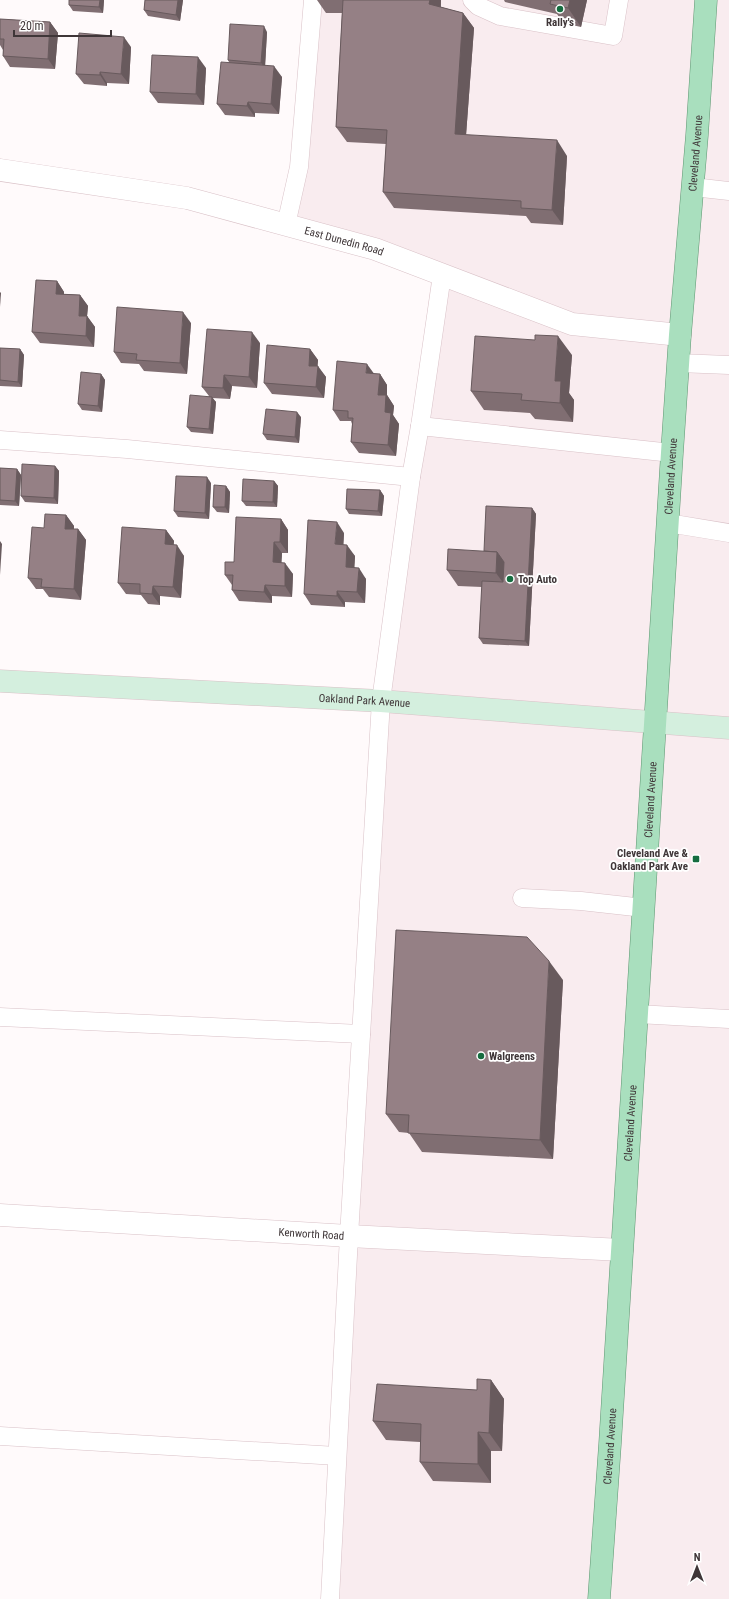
<svg xmlns="http://www.w3.org/2000/svg" width="729" height="1599" font-family="'Roboto Condensed',sans-serif">
  <rect width="100%" height="100%" fill="#fffafb"/>
  <path fill="#f9ecef" d="M 307,0 L 729,0 L 729,1599 L 326,1599 L 378,706 L 433,266 L 292,216 Z"/>
  <g fill="none" stroke-linecap="round" stroke-linejoin="round">
    <g stroke="#d9c1c7" stroke-width="19">
      <g id="lane">
        <path d="M 472,0 L 478,6 L 500,16 L 613,36 L 619,0"/>
        <path d="M 693,187 L 729,191"/>
        <path d="M 286,225 L 299,167 L 313,0"/>
        <path d="M 678,363 L 729,365"/>
        <path d="M 420,426 L 672,453"/>
        <path d="M 0,440 L 127,449 L 411,477"/>
        <path d="M 668,523 L 729,533"/>
        <path d="M 522,898 L 581,901 L 644,908"/>
        <path d="M 637,1014 L 729,1019"/>
        <path d="M 0,1017 L 361,1034"/>
        <path d="M 0,1436 L 337,1456"/>
        <path d="M 330,1599 L 349,1236 L 381,701 L 411,477 L 420,426 L 442,275"/>
      </g>
    </g>
    <g stroke="#d9c1c7" stroke-width="23">
      <g id="street">
        <path id="s1" d="M 0,170 L 187,198 L 375,249 L 572,324 L 680,335"/>
        <path id="s2" d="M 0,1215 L 349,1236 L 622,1250"/>
      </g>
    </g>
    <g stroke="#d9c1c7" stroke-width="23">
      <g id="secondary">
        <path id="s3" d="M 0,681 L 381,701 L 729,728"/>
      </g>
    </g>
    <g stroke="#5f9672" stroke-width="23">
      <g id="primary">
        <path id="s4" d="M 599,1599 L 610,1444 L 672,453 L 680,335 L 697,135 L 706,0"/>
      </g>
    </g>
    <use href="#lane" stroke="#fff" stroke-width="18"/>
    <use href="#street" stroke="#fff" stroke-width="22"/>
    <use href="#secondary" stroke="#d4efde" stroke-width="22"/>
    <use href="#primary" stroke="#a9dfbe" stroke-width="22"/>
  </g>
  <g fill="#806e72">
    <path d="M 69,0 L 104,0 L 103,13 L 73,11 L 69,5 Z"/>
    <path d="M 145,0 L 183,0 L 180,21 L 148,16 L 144,10 Z"/>
    <path d="M 317,0 L 441,0 L 441,7 L 463,13 L 474,28 L 466,135 L 567,156 L 563,225 L 531,223 L 526,216 L 394,208 L 383,192 L 386,144 L 347,142 L 336,127 L 342,13 L 326,13 Z"/>
    <path d="M 504,0 L 587,0 L 581,27 L 563,23 L 557,14 L 505,2 Z"/>
    <path d="M 0,19 L 50,22 L 58,33 L 55,69 L 10,67 L 3,56 L 3,50 L 0,45 Z"/>
    <path d="M 267,32 L 265,65 L 282,77 L 279,114 L 255,113 L 255,117 L 225,115 L 217,104 L 229,62 L 228,60 Z"/>
    <path d="M 131,47 L 129,84 L 107,83 L 107,86 L 84,84 L 76,74 Z"/>
    <path d="M 206,68 L 204,105 L 158,103 L 150,92 Z"/>
    <path d="M 57,281 L 64,292 L 64,294 L 80,295 L 88,306 L 87,316 L 95,327 L 94,347 L 40,343 L 32,332 Z"/>
    <path d="M 191,323 L 187,374 L 144,371 L 139,364 L 121,363 L 114,352 Z"/>
    <path d="M 260,343 L 257,388 L 232,386 L 230,399 L 212,398 L 216,402 L 213,434 L 191,432 L 187,427 L 209,396 L 202,387 Z"/>
    <path d="M 0,348 L 20,349 L 24,355 L 22,387 L 0,386 Z"/>
    <path d="M 310,349 L 318,360 L 317,366 L 326,377 L 324,398 L 272,394 L 264,383 Z"/>
    <path d="M 572,355 L 569,393 L 574,400 L 573,422 L 535,419 L 530,413 L 484,410 L 471,391 Z"/>
    <path d="M 101,374 L 105,380 L 102,412 L 82,410 L 78,404 Z"/>
    <path d="M 374,374 L 380,374 L 387,385 L 387,395 L 394,406 L 393,415 L 399,424 L 396,456 L 359,453 L 351,442 L 352,424 L 351,421 L 340,421 L 333,410 Z"/>
    <path d="M 301,417 L 299,443 L 267,440 L 263,434 Z"/>
    <path d="M 55,466 L 59,471 L 58,504 L 25,502 L 21,496 Z"/>
    <path d="M 0,468 L 17,469 L 21,475 L 19,506 L 0,505 Z"/>
    <path d="M 274,481 L 278,486 L 277,507 L 246,506 L 242,501 Z"/>
    <path d="M 211,483 L 209,519 L 178,517 L 174,511 Z"/>
    <path d="M 226,486 L 230,492 L 229,513 L 217,512 L 213,507 Z"/>
    <path d="M 380,490 L 384,496 L 382,516 L 349,514 L 346,509 Z"/>
    <path d="M 532,508 L 536,514 L 529,646 L 483,644 L 479,638 L 482,587 L 458,586 L 447,570 L 484,551 Z"/>
    <path d="M 66,515 L 74,526 L 74,529 L 78,529 L 86,540 L 81,600 L 49,597 L 43,589 L 36,589 L 28,578 L 44,528 Z"/>
    <path d="M 281,519 L 288,530 L 288,553 L 282,553 L 281,563 L 293,574 L 292,597 L 272,596 L 272,603 L 239,601 L 232,590 L 232,585 L 225,575 L 234,562 Z"/>
    <path d="M 166,530 L 174,541 L 173,545 L 184,556 L 181,598 L 160,596 L 160,605 L 148,604 L 141,595 L 126,594 L 118,583 Z"/>
    <path d="M 344,533 L 343,545 L 355,556 L 354,567 L 366,579 L 365,603 L 345,602 L 345,607 L 311,605 L 304,594 Z"/>
    <path d="M 563,980 L 553,1159 L 422,1152 L 409,1133 L 399,1132 L 386,1114 Z"/>
    <path d="M 491,1380 L 504,1399 L 502,1451 L 491,1451 L 491,1483 L 433,1481 L 420,1462 L 420,1442 L 386,1440 L 373,1421 L 477,1390 Z"/>
  </g>
  <g fill="#685a5d">
    <path d="M 100,0 L 104,0 L 103,13 L 99,7 Z"/>
    <path d="M 178,0 L 183,0 L 180,21 L 176,15 Z"/>
    <path d="M 430,0 L 441,0 L 440,19 L 429,4 Z"/>
    <path d="M 570,0 L 587,0 L 581,27 L 568,8 Z"/>
    <path d="M 463,13 L 474,28 L 465,149 L 455,134 Z"/>
    <path d="M 50,22 L 58,33 L 55,69 L 48,59 Z"/>
    <path d="M 264,26 L 267,32 L 265,68 L 261,63 Z"/>
    <path d="M 124,37 L 131,47 L 129,84 L 121,74 Z"/>
    <path d="M 198,57 L 206,68 L 204,105 L 196,94 Z"/>
    <path d="M 274,66 L 282,77 L 279,114 L 271,104 Z"/>
    <path d="M 100,72 L 107,83 L 107,86 L 100,75 Z"/>
    <path d="M 248,102 L 255,113 L 255,117 L 247,106 Z"/>
    <path d="M 557,140 L 567,156 L 563,225 L 552,210 Z"/>
    <path d="M 57,281 L 64,292 L 64,305 L 56,294 Z"/>
    <path d="M 0,292 L 1,293 L 0,307 Z"/>
    <path d="M 80,295 L 88,306 L 86,327 L 79,316 Z"/>
    <path d="M 183,312 L 191,323 L 187,374 L 180,363 Z"/>
    <path d="M 87,316 L 95,327 L 94,347 L 86,336 Z"/>
    <path d="M 252,332 L 260,343 L 257,388 L 249,377 Z"/>
    <path d="M 558,336 L 572,355 L 569,393 L 574,400 L 573,422 L 560,403 L 555,381 Z"/>
    <path d="M 20,349 L 24,355 L 22,387 L 18,382 Z"/>
    <path d="M 310,349 L 318,360 L 317,377 L 309,366 Z"/>
    <path d="M 367,364 L 375,375 L 366,373 Z"/>
    <path d="M 318,366 L 326,377 L 324,398 L 316,387 Z"/>
    <path d="M 101,374 L 105,380 L 102,412 L 98,406 Z"/>
    <path d="M 380,374 L 387,385 L 387,395 L 394,406 L 393,415 L 399,424 L 396,456 L 388,445 L 385,412 L 378,395 Z"/>
    <path d="M 224,375 L 232,386 L 230,399 L 223,388 Z"/>
    <path d="M 212,397 L 216,402 L 213,434 L 209,429 Z"/>
    <path d="M 297,412 L 301,417 L 299,443 L 295,437 Z"/>
    <path d="M 55,466 L 59,471 L 58,504 L 54,498 Z"/>
    <path d="M 17,469 L 21,475 L 19,506 L 15,501 Z"/>
    <path d="M 207,477 L 211,483 L 209,519 L 205,513 Z"/>
    <path d="M 274,481 L 278,486 L 277,507 L 273,502 Z"/>
    <path d="M 226,486 L 230,492 L 229,513 L 225,507 Z"/>
    <path d="M 380,490 L 384,496 L 382,516 L 378,511 Z"/>
    <path d="M 532,508 L 536,514 L 529,646 L 525,641 Z"/>
    <path d="M 66,515 L 74,526 L 73,540 L 65,529 Z"/>
    <path d="M 281,519 L 288,530 L 288,553 L 280,542 Z"/>
    <path d="M 337,522 L 344,533 L 343,555 L 335,544 Z"/>
    <path d="M 78,529 L 86,540 L 81,600 L 74,589 Z"/>
    <path d="M 166,530 L 174,541 L 173,555 L 165,544 Z"/>
    <path d="M 0,541 L 2,544 L 0,575 Z"/>
    <path d="M 274,542 L 282,553 L 281,573 L 273,562 Z"/>
    <path d="M 177,545 L 184,556 L 181,598 L 173,587 Z"/>
    <path d="M 347,545 L 355,556 L 354,578 L 346,567 Z"/>
    <path d="M 497,552 L 508,567 L 507,588 L 496,573 Z"/>
    <path d="M 285,563 L 293,574 L 292,597 L 285,586 Z"/>
    <path d="M 359,568 L 366,579 L 365,603 L 357,592 Z"/>
    <path d="M 265,585 L 272,596 L 272,603 L 264,592 Z"/>
    <path d="M 153,586 L 160,596 L 160,605 L 152,594 Z"/>
    <path d="M 337,591 L 345,602 L 345,607 L 337,596 Z"/>
    <path d="M 549,961 L 563,980 L 553,1159 L 540,1140 Z"/>
    <path d="M 491,1380 L 504,1399 L 502,1451 L 489,1433 Z"/>
    <path d="M 478,1432 L 491,1451 L 491,1483 L 478,1464 Z"/>
  </g>
  <g fill="#958085" stroke="#685a5d">
    <path d="M 69,0 L 100,0 L 99,7 L 69,5 Z"/>
    <path d="M 145,0 L 178,0 L 176,15 L 144,10 Z"/>
    <path d="M 343,0 L 430,0 L 429,4 L 463,13 L 455,134 L 557,140 L 552,210 L 521,208 L 521,201 L 383,192 L 387,130 L 336,127 Z"/>
    <path d="M 551,0 L 570,0 L 568,8 L 550,4 Z"/>
    <path d="M 0,19 L 50,22 L 48,59 L 3,56 L 4,39 L 0,39 Z"/>
    <path d="M 230,24 L 264,26 L 261,63 L 228,60 Z"/>
    <path d="M 79,33 L 124,37 L 121,74 L 100,72 L 100,75 L 76,74 Z"/>
    <path d="M 152,55 L 198,57 L 196,94 L 150,92 Z"/>
    <path d="M 221,62 L 274,66 L 271,104 L 248,102 L 247,106 L 217,104 Z"/>
    <path d="M 36,280 L 57,281 L 56,294 L 80,295 L 79,316 L 87,316 L 86,336 L 32,332 Z"/>
    <path d="M 117,307 L 183,312 L 180,363 L 136,360 L 137,354 L 114,352 Z"/>
    <path d="M 207,329 L 252,332 L 249,377 L 224,375 L 223,388 L 202,387 Z"/>
    <path d="M 535,335 L 558,336 L 555,381 L 561,381 L 560,403 L 521,400 L 522,394 L 471,391 L 475,336 L 535,340 Z"/>
    <path d="M 267,345 L 310,349 L 309,366 L 318,366 L 316,387 L 264,383 Z"/>
    <path d="M 0,348 L 20,349 L 18,382 L 0,380 Z"/>
    <path d="M 337,361 L 367,364 L 366,373 L 380,374 L 378,395 L 386,395 L 385,412 L 391,413 L 388,445 L 351,442 L 353,418 L 348,418 L 348,411 L 333,410 Z"/>
    <path d="M 81,372 L 101,374 L 98,406 L 78,404 Z"/>
    <path d="M 190,395 L 212,397 L 209,429 L 187,427 Z"/>
    <path d="M 266,409 L 297,412 L 295,437 L 263,434 Z"/>
    <path d="M 22,464 L 55,466 L 54,498 L 21,496 Z"/>
    <path d="M 0,468 L 17,469 L 15,501 L 0,500 Z"/>
    <path d="M 176,476 L 207,477 L 205,513 L 174,511 Z"/>
    <path d="M 243,479 L 274,481 L 273,502 L 242,501 Z"/>
    <path d="M 214,485 L 226,486 L 225,507 L 213,507 Z"/>
    <path d="M 347,489 L 380,490 L 378,511 L 346,509 Z"/>
    <path d="M 486,506 L 532,508 L 525,641 L 479,638 L 482,581 L 503,582 L 504,562 L 497,552 L 484,551 Z"/>
    <path d="M 45,514 L 66,515 L 65,529 L 78,529 L 74,589 L 41,587 L 42,579 L 28,578 L 32,527 L 44,528 Z"/>
    <path d="M 236,517 L 281,519 L 280,542 L 274,542 L 273,562 L 285,563 L 285,586 L 265,585 L 264,592 L 232,590 L 233,575 L 225,575 L 225,562 L 234,562 Z"/>
    <path d="M 308,520 L 337,522 L 335,544 L 347,545 L 346,567 L 359,568 L 357,592 L 337,591 L 337,596 L 304,594 Z"/>
    <path d="M 122,527 L 166,530 L 165,544 L 177,545 L 173,587 L 153,586 L 152,594 L 140,593 L 140,584 L 118,583 Z"/>
    <path d="M 448,549 L 497,552 L 496,573 L 447,570 Z"/>
    <path d="M 396,930 L 527,937 L 549,961 L 540,1140 L 408,1133 L 409,1115 L 386,1114 Z"/>
    <path d="M 477,1379 L 491,1380 L 489,1433 L 478,1432 L 478,1464 L 420,1462 L 421,1424 L 373,1421 L 377,1384 L 477,1390 Z"/>
  </g>
  <g fill="#166d40" stroke="#fff" stroke-width="1.5">
    <circle cx="560" cy="9" r="4"/>
    <circle cx="510" cy="579" r="4"/>
    <rect x="692" y="855" width="8" height="8" rx="2"/>
    <circle cx="481" cy="1056" r="4"/>
  </g>
  <g text-anchor="middle" dominant-baseline="central" stroke-width="3.5" stroke-linejoin="round" paint-order="stroke">
    <g font-size="11" font-weight="bold" fill="#3f3638" stroke="#fff" text-anchor="start">
      <text x="560" y="22" text-anchor="middle">Rally's</text>
      <text x="518" y="579">Top Auto</text>
      <text x="688" y="853" text-anchor="end">Cleveland Ave &amp;<tspan x="688" dy="13">Oakland Park Ave</tspan></text>
      <text x="489" y="1056">Walgreens</text>
    </g>
    <g font-size="11" fill="#3f3638" stroke="#fff">
      <text stroke="none"><textPath href="#s4" startOffset="1449">Cleveland Avenue</textPath></text>
      <text stroke="none"><textPath href="#s1" startOffset="352">East Dunedin Road</textPath></text>
      <text stroke="none"><textPath href="#s4" startOffset="1125">Cleveland Avenue</textPath></text>
      <text stroke="none"><textPath href="#s3" startOffset="365">Oakland Park Avenue</textPath></text>
      <text stroke="none"><textPath href="#s4" startOffset="801">Cleveland Avenue</textPath></text>
      <text stroke="none"><textPath href="#s4" startOffset="477">Cleveland Avenue</textPath></text>
      <text stroke="none"><textPath href="#s2" startOffset="312">Kenworth Road</textPath></text>
      <text stroke="none"><textPath href="#s4" startOffset="153">Cleveland Avenue</textPath></text>
    </g>
  </g>
  <g transform="translate(697 1567)" stroke="#ffffff" stroke-width="3" paint-order="stroke">
  <path d="M0-3L7 15L0 10L-7 15Z" fill="#3f3638"/>
  <text y="-6" font-size="11" font-weight="bold" text-anchor="middle" fill="#3f3638">N</text>
  </g>
  <path d="M14 30v6h97v-6" fill="none" stroke="#3f3638" stroke-width="2"/>
  <text x="20" y="30" font-size="12" fill="#3f3638" stroke="#ffffff" stroke-width="3" paint-order="stroke">20 m</text>
</svg>
